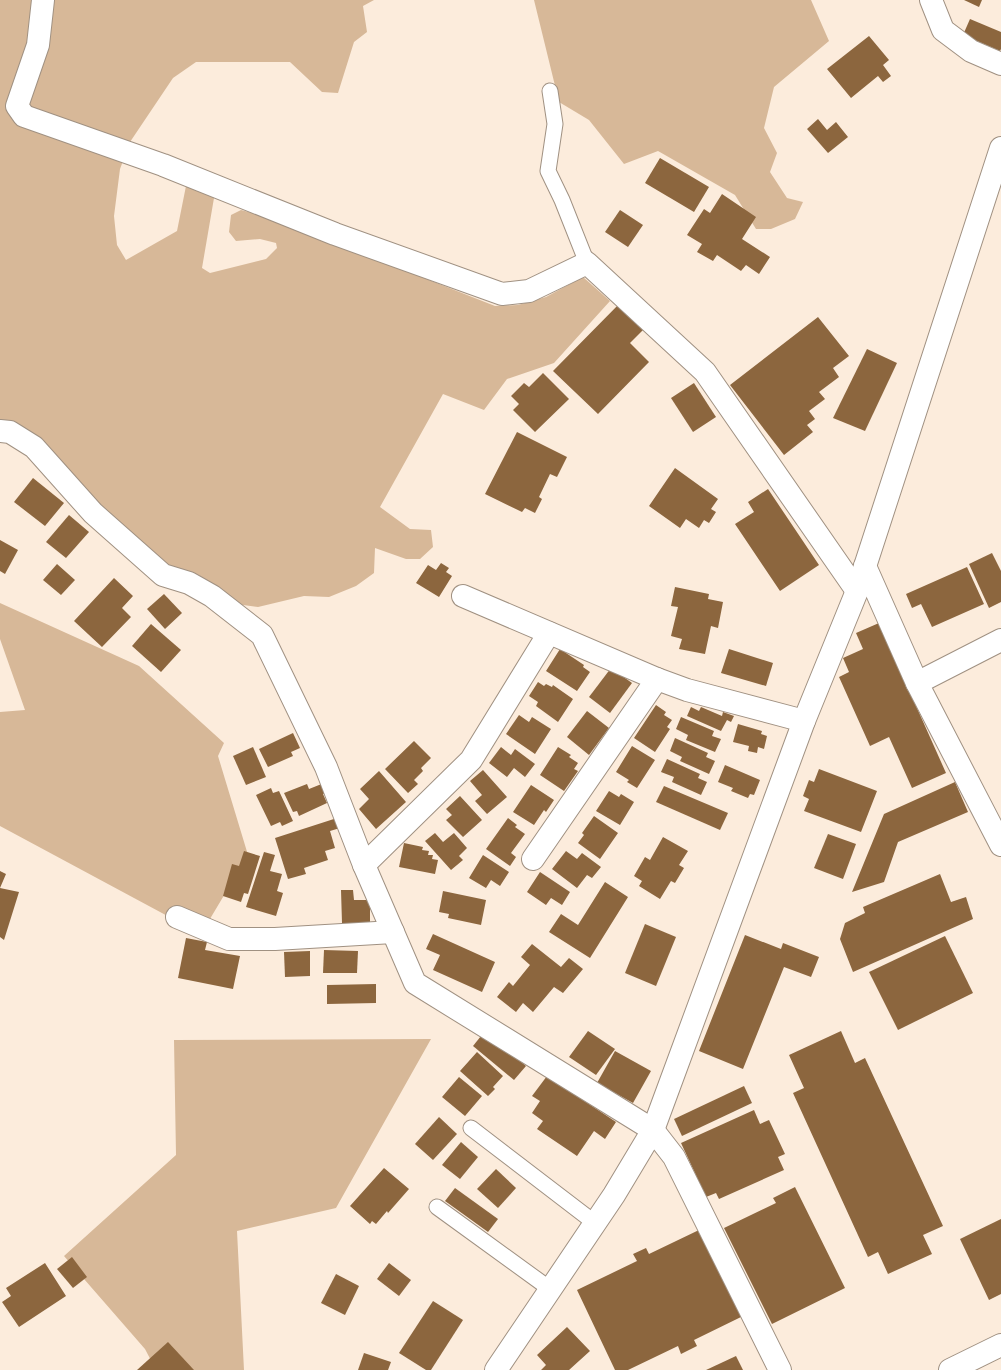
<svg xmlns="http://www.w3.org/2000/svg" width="1001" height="1370" font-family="'PT Sans Narrow',sans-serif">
  <rect width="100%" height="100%" fill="#fcecdc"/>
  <g fill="#d7b898">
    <path d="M 0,0 L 374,0 L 363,6 L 367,32 L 354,42 L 338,93 L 322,92 L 290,62 L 196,62 L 173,78 L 130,142 L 120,169 L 114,216 L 117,245 L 126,260 L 177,231 L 186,186 L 204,190 L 214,198 L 202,268 L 210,273 L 266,259 L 277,248 L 276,243 L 260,239 L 236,241 L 229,232 L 231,215 L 241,210 L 274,219 L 495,306 L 518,305 L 546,297 L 583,277 L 610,301 L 554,363 L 507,379 L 484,410 L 443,394 L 380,507 L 410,529 L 431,530 L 433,547 L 420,559 L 406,559 L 375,548 L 374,573 L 356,586 L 329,597 L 304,596 L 258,607 L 236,604 L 218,587 L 197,574 L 166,570 L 0,425 Z"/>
    <path d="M 534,0 L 811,0 L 829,41 L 774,87 L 764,128 L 777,153 L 770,172 L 787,198 L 803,202 L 795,219 L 771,229 L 756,229 L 735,195 L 658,151 L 624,164 L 589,120 L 559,102 Z"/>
    <path d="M 0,603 L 139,666 L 224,743 L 218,756 L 248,855 L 201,934 L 0,826 L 0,712 L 25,710 L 0,639 Z"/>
    <path d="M 431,1039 L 336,1208 L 237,1231 L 244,1370 L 156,1370 L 145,1349 L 64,1256 L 176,1155 L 174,1040 Z"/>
  </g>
  <g fill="#8c663e">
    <path d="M 964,0 L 982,0 L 979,7 Z"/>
    <path d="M 970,19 L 1001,32 L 1001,49 L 1000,51 L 963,35 Z"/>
    <path d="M 869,36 L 889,60 L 883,65 L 891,76 L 883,82 L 878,76 L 851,98 L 827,69 Z"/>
    <path d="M 818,119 L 827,130 L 836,122 L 848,137 L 828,153 L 807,129 Z"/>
    <path d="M 660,158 L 709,187 L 694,212 L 645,183 Z"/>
    <path d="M 722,194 L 756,217 L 742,239 L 770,257 L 759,274 L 746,265 L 741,271 L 717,255 L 713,261 L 697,252 L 702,244 L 687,235 L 704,209 L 710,213 Z"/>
    <path d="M 620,210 L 643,225 L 628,247 L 605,232 Z"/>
    <path d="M 621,302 L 646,327 L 630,343 L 649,362 L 598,414 L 553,371 Z"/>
    <path d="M 818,317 L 849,356 L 833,368 L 839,377 L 819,392 L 825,399 L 809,411 L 815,419 L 807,425 L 813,432 L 784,455 L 730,385 Z"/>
    <path d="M 867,349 L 897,363 L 865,431 L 833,418 Z"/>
    <path d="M 543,373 L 569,399 L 535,432 L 513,410 L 519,404 L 511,396 L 524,383 L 529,387 Z"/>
    <path d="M 694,383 L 716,417 L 693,432 L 671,398 Z"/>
    <path d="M 517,432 L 567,457 L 557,477 L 550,474 L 539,497 L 542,499 L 535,513 L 525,508 L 522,512 L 485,494 Z"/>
    <path d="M 675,468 L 718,499 L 711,509 L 716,512 L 709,523 L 704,520 L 699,528 L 686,519 L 680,528 L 649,506 Z"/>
    <path d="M 33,478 L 64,503 L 45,526 L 14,502 Z"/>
    <path d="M 768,489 L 819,565 L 780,591 L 735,524 L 754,512 L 748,502 Z"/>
    <path d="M 69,515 L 89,532 L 66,558 L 46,542 Z"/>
    <path d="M 0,540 L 18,550 L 5,574 L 0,571 Z"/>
    <path d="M 992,553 L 1001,571 L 1001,602 L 989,608 L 969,564 Z"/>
    <path d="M 441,563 L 449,568 L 446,572 L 452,576 L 439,597 L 416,583 L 428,565 L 436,570 Z"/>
    <path d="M 57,564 L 75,580 L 61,595 L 43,580 Z"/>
    <path d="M 967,567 L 984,604 L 932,627 L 921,604 L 912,608 L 906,594 Z"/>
    <path d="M 114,578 L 133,596 L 122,608 L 131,617 L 102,647 L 74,621 Z"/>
    <path d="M 675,587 L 709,594 L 708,599 L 723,602 L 718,628 L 711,626 L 705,654 L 679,649 L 682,639 L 671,636 L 678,607 L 671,606 Z"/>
    <path d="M 164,594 L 182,613 L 165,629 L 147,609 Z"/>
    <path d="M 879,623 L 946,773 L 912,788 L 889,737 L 870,746 L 839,677 L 849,672 L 843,658 L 863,649 L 856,633 Z"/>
    <path d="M 151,624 L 181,650 L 161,672 L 132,646 Z"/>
    <path d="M 560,649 L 584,665 L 583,667 L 590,672 L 577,691 L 546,671 Z"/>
    <path d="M 729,649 L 773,663 L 766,686 L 721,673 Z"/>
    <path d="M 611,668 L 632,683 L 610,713 L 589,697 Z"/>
    <path d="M 538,682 L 544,686 L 546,684 L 552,687 L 553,685 L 573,699 L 558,722 L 536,706 L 538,702 L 529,696 Z"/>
    <path d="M 656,705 L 666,712 L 664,715 L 672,720 L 667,727 L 670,729 L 655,752 L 634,738 Z"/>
    <path d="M 691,707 L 699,711 L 701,707 L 722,716 L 723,712 L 734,716 L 731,722 L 727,720 L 721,731 L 687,716 Z"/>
    <path d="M 587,711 L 609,728 L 589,755 L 567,737 Z"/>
    <path d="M 519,715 L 529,722 L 532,717 L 551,729 L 535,754 L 506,734 Z"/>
    <path d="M 681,717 L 714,731 L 712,736 L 721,739 L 715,752 L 686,740 L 688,735 L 676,729 Z"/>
    <path d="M 738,724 L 762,731 L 761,734 L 767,736 L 764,749 L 758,747 L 757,753 L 748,751 L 749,746 L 733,742 Z"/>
    <path d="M 293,733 L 300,748 L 291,752 L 293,756 L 268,767 L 259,749 Z"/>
    <path d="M 675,738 L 708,753 L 706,757 L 715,761 L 709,774 L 680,761 L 682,757 L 670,751 Z"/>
    <path d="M 414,741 L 431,758 L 421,768 L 423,771 L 414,780 L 418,784 L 408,793 L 385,769 Z"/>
    <path d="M 632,746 L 655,760 L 637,788 L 627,782 L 629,780 L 616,772 Z"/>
    <path d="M 253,747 L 266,777 L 246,785 L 233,756 Z"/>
    <path d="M 501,747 L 511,755 L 515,749 L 535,764 L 525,777 L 514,768 L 507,777 L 489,763 Z"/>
    <path d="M 558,747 L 571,755 L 569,757 L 578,763 L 574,769 L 578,771 L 564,791 L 540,775 Z"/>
    <path d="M 667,759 L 700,774 L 698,778 L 707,782 L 701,795 L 672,782 L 674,777 L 661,772 Z"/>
    <path d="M 725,765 L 760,780 L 754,795 L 750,794 L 748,798 L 731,791 L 733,788 L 718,782 Z"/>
    <path d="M 819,769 L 877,791 L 861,832 L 804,811 L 809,799 L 803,796 L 809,780 L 814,782 Z"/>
    <path d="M 483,770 L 507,797 L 487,814 L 475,801 L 482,795 L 470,781 Z"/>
    <path d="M 379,771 L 406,802 L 376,829 L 359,809 L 369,799 L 360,789 Z"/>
    <path d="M 955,782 L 968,812 L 898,842 L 884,882 L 852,892 L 884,814 Z"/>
    <path d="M 324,783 L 329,792 L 323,794 L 327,803 L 299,816 L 297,811 L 293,812 L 284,793 L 307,784 L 309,789 Z"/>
    <path d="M 531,785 L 554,800 L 546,812 L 544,810 L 534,825 L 513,812 Z"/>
    <path d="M 664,786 L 728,813 L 720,830 L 656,802 Z"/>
    <path d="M 271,788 L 273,793 L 279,791 L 293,821 L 282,826 L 280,822 L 271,826 L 256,795 Z"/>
    <path d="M 609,791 L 619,797 L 621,794 L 634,802 L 620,825 L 596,811 Z"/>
    <path d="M 460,796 L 482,820 L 463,837 L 446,820 L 452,815 L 446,809 Z"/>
    <path d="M 594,816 L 618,833 L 600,859 L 578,843 L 584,835 L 582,833 Z"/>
    <path d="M 337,818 L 340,828 L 330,831 L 335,848 L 325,851 L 328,860 L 304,868 L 306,874 L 288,879 L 275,838 Z"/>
    <path d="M 508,818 L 517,825 L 515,827 L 525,834 L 511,853 L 516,857 L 510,866 L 486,849 Z"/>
    <path d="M 435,833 L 443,842 L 454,833 L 467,848 L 459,856 L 463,860 L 451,870 L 425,841 Z"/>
    <path d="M 828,834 L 856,844 L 843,879 L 814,868 Z"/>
    <path d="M 663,837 L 688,851 L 679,865 L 684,868 L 675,883 L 671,881 L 660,899 L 639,886 L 642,881 L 634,876 L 645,857 L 650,860 Z"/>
    <path d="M 404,843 L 423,847 L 422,850 L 429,851 L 428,855 L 433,855 L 432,859 L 438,860 L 435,874 L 399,867 Z"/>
    <path d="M 244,851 L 260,856 L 248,894 L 244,893 L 241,902 L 223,896 L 232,864 L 239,866 Z"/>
    <path d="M 566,851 L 577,859 L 582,853 L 601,867 L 592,878 L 587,875 L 577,888 L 552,869 Z"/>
    <path d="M 264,852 L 275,855 L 270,871 L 282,874 L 277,891 L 283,893 L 276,916 L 246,907 Z"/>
    <path d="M 483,855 L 509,872 L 500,886 L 491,880 L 486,888 L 469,878 Z"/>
    <path d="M 0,871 L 6,874 L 0,888 L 19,892 L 4,940 L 0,937 Z"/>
    <path d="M 540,872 L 570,892 L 562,905 L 551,898 L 546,905 L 527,892 Z"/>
    <path d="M 940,874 L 951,902 L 966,897 L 973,919 L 853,972 L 840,939 L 845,923 L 865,913 L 863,907 Z"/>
    <path d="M 605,882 L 628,897 L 590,958 L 549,932 L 561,914 L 578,925 Z"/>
    <path d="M 341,890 L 353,890 L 354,900 L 370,900 L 370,923 L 342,923 Z"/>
    <path d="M 443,891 L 486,900 L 481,925 L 448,918 L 449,914 L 439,912 Z"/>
    <path d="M 645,924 L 676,937 L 656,986 L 625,973 Z"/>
    <path d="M 433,934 L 495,962 L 482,992 L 433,970 L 440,955 L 426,949 Z"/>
    <path d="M 745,935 L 781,949 L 783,943 L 819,957 L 811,977 L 784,967 L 743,1069 L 699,1051 Z"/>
    <path d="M 945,936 L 973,993 L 898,1030 L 869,972 Z"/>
    <path d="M 186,938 L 207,942 L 205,950 L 240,956 L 233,989 L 178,978 Z"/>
    <path d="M 532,944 L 561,967 L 569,958 L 583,969 L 563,993 L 554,987 L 533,1012 L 523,1003 L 516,1012 L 497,997 L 509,982 L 513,986 L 530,965 L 521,957 Z"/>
    <path d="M 324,950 L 358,951 L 357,973 L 323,973 Z"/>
    <path d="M 310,951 L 310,976 L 285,977 L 284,952 Z"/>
    <path d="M 376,984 L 376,1003 L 327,1004 L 327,985 Z"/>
    <path d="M 485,1031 L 526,1066 L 514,1080 L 473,1046 Z"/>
    <path d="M 588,1031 L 615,1049 L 596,1075 L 569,1057 Z"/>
    <path d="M 841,1031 L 855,1063 L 865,1058 L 943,1226 L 923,1235 L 932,1254 L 888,1274 L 878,1252 L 868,1257 L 793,1093 L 804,1088 L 789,1055 Z"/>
    <path d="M 615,1051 L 651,1071 L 633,1103 L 597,1083 Z"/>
    <path d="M 477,1052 L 503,1076 L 493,1087 L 495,1089 L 488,1096 L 460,1071 Z"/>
    <path d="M 547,1076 L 616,1122 L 605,1139 L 594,1131 L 577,1156 L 537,1129 L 543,1121 L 532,1113 L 540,1101 L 532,1096 Z"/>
    <path d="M 459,1077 L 482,1096 L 465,1116 L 442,1097 Z"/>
    <path d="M 744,1086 L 752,1103 L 682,1136 L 674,1119 Z"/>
    <path d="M 754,1110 L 760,1124 L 769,1120 L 785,1154 L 778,1157 L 784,1170 L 719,1199 L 716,1193 L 706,1197 L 681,1143 Z"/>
    <path d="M 439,1117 L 457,1134 L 433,1160 L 415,1144 Z"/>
    <path d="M 461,1142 L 478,1157 L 460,1179 L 442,1165 Z"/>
    <path d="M 384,1168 L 409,1189 L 388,1213 L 387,1211 L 376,1224 L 372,1221 L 370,1224 L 350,1206 Z"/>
    <path d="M 496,1169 L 516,1188 L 498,1208 L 477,1189 Z"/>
    <path d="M 795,1187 L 845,1288 L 772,1324 L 724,1228 L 776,1203 L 773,1198 Z"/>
    <path d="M 455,1188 L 498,1219 L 488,1232 L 445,1201 Z"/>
    <path d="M 1001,1219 L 1001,1294 L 989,1300 L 960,1239 Z"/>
    <path d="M 699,1230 L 741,1317 L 694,1340 L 697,1346 L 681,1354 L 678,1346 L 628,1370 L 615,1370 L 577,1290 L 637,1261 L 633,1254 L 646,1248 L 649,1254 Z"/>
    <path d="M 72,1257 L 87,1277 L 73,1288 L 57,1269 Z"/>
    <path d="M 45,1263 L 66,1296 L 19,1327 L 2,1302 L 11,1296 L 6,1288 Z"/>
    <path d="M 389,1263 L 411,1280 L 399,1296 L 377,1279 Z"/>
    <path d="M 336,1274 L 359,1286 L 345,1315 L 321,1303 Z"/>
    <path d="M 433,1301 L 463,1320 L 431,1370 L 426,1370 L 399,1353 Z"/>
    <path d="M 567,1327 L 590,1351 L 569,1370 L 541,1370 L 546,1365 L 537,1355 Z"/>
    <path d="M 168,1342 L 194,1370 L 137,1370 Z"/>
    <path d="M 364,1353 L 391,1362 L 388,1370 L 358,1370 Z"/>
    <path d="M 736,1356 L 743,1370 L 706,1370 Z"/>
  </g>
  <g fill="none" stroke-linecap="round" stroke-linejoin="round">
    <g stroke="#a09182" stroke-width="17">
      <g id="lane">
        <path d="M 550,91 L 555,124 L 548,171 L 562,200 L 587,263"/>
        <path d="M 471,1128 L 595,1223"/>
        <path d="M 437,1207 L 550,1289"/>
      </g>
    </g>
    <g stroke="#a09182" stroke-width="24">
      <g id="street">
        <path d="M 43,0 L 38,45 L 17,106 L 24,116 L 163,165 L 335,234 L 502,294 L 529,291 L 587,263 L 705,372 L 857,591"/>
        <path d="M 931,0 L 943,30 L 971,51 L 1001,64"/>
        <path d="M 0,431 L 10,432 L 34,447 L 93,513 L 163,575 L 189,583 L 212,596 L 262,635 L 326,767 L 364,865 L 415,983 L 653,1130 L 674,1157 L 780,1370"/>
        <path d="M 865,566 L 917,683 L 1001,845"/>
        <path d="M 463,596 L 657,679 L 687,690 L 804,721"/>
        <path d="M 917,683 L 1001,640"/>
        <path d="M 533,859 L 657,679"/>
        <path d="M 364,865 L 471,760 L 549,633"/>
        <path d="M 177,917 L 229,939 L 275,939 L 393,932"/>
        <path d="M 496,1370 L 614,1195 L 653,1130"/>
      </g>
    </g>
    <g stroke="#a09182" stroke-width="24">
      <g id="secondary">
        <path d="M 653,1130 L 804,721 L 857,591 L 1001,148"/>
        <path d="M 950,1370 L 1001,1345"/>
      </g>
    </g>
    <use href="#lane" stroke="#fff" stroke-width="15"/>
    <use href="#street" stroke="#fff" stroke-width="22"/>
    <use href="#secondary" stroke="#fff" stroke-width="22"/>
  </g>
</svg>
